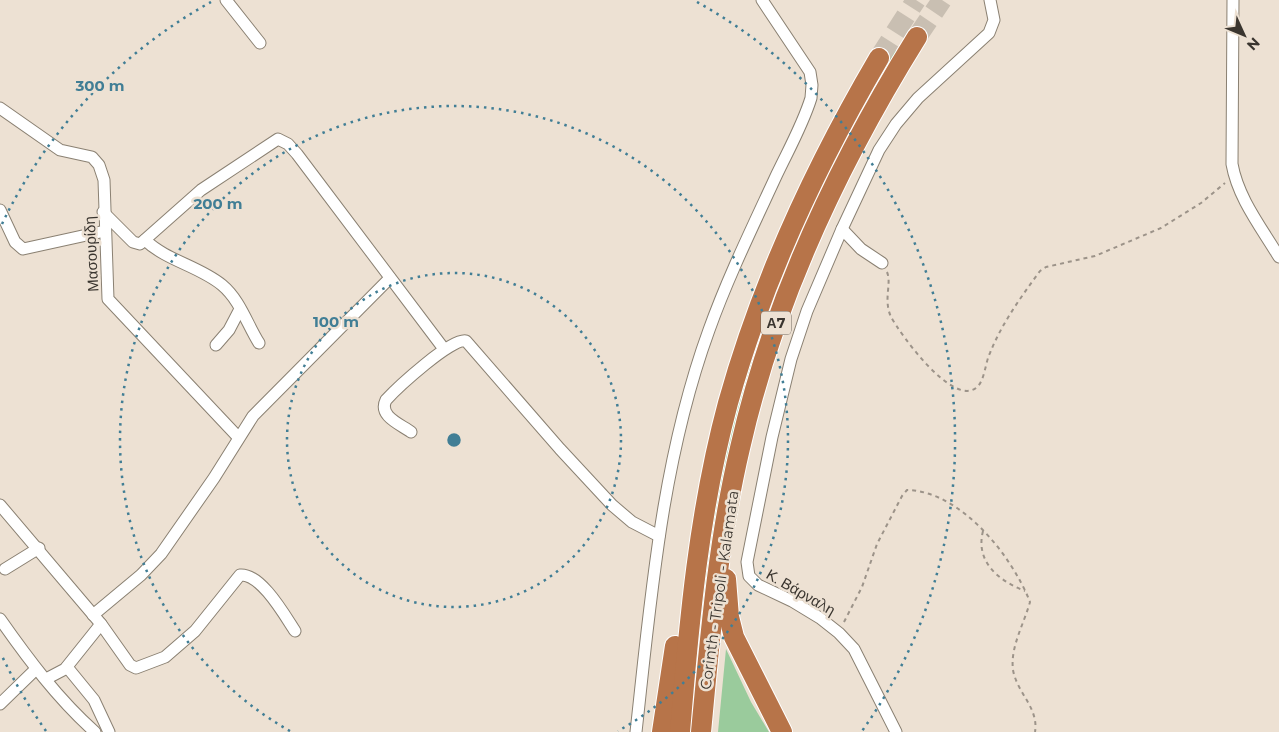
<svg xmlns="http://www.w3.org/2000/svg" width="1279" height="732" font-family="Montserrat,sans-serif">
  <rect width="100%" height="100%" fill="#ede1d3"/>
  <g fill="#9acb9c">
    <path d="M 893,49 L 899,52 L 778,297 L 694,732 L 688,732 L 703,575 L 726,447 L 746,369 L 801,224 Z"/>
    <path d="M 726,649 L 751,702 L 769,732 L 718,732 Z"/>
  </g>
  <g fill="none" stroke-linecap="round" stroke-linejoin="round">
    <g stroke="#c9bfb2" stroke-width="20" stroke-dasharray="20 10" stroke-linecap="butt">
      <path d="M 917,37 L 942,0"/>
      <path d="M 879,58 L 916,0"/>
    </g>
    <g stroke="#8a8072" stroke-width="13">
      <g id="minor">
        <path d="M 226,0 L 260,43"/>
        <path d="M 1233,0 L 1232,164 C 1238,198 1261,227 1279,257"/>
        <path d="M 0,108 L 60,150 L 92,157 L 99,165 L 104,180 L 108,299 L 238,437"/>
        <path d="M 0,210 L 15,242 L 23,249 L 105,231"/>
        <path d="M 103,212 L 133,242 L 140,244 L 201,190 L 278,139 L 288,144 L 297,154 L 444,349"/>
        <path d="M 842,229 L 861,249 L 882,263"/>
        <path d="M 145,240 C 167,261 199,266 222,285 C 240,300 247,324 259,343"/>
        <path d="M 216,345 L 229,330 L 240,309"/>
        <path d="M 411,432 C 400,424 378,416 386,400 C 397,388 452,337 466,341 L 560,449 L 612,505 L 632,522 L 659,536"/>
        <path d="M 0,505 L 101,624 L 130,665 L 136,668 L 165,657 L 195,631 L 240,575 C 261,573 285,616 295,631"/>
        <path d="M 5,569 L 39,548"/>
        <path d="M 93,615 L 141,575 L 161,554 L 214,478 L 253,416 L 390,278"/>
        <path d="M 0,619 C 28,659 58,699 95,732"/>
        <path d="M 67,667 L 94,700 L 109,732"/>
        <path d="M 46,679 L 65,669 L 101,624"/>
        <path d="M 0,704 L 36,669"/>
        <path d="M 636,732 C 651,596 662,459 709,330 C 728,277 753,226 777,174 C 789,149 803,124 811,98 L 812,85 L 810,72 L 762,0"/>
        <path d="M 896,732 L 854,649 L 839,633 L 820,618 L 792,601 L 758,585 L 749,576 L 747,562 L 772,437 L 791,359 L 807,311 L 842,229 L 879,150 L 896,124 L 918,98 L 989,33 L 994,20 L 990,0"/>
      </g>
    </g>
    <g stroke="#fff" stroke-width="22">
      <g id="motorway">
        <path d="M 726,579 L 729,617 L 734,637 L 782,732"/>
        <path d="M 662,732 L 675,646"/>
        <path d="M 680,732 C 689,622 699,510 728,403 C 762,281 815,167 879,58"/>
        <path d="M 701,732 C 710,637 718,541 740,448 C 773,301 838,164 917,37"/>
      </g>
    </g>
    <g stroke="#9c9389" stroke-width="2" stroke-dasharray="4 4" stroke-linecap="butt">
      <path d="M 887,272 C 892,284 883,299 891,317 C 901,335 952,406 976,388 C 985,381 985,363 990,353 C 1002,323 1021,297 1040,271 L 1046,267 L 1095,256 L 1161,228 L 1201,203 L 1225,183"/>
      <path d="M 983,531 C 975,562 999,581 1025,591"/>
      <path d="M 844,622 L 862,587 L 877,544 L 902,496 L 907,490 C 961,491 1012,556 1030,602 C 1024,624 1010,647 1013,670 C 1017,693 1039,708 1035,732"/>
    </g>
    <use href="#minor" stroke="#fff" stroke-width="11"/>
    <use href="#motorway" stroke="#b77449" stroke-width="20"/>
  </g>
  <g fill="none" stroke="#417e95" stroke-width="2.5" stroke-dasharray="2.5 5">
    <circle cx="454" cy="440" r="167"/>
    <path d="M290 731A334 334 0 1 1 618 731"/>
    <path d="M46 731A501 501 0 0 1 2 656M2 224A501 501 0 0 1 211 2M697 2A501 501 0 0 1 862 731"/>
  </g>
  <g text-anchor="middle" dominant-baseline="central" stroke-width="5" stroke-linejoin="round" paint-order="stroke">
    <rect fill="#ede1d3" stroke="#706960" stroke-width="1" x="761" y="311.5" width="30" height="23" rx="4"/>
    <g font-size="14" font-weight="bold" fill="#3a352f">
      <text x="776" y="323">Α7</text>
    </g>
    <g font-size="15" fill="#3a352f" stroke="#ede1d3">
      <text transform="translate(91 254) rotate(-93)">Μασουρίδη</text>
      <text transform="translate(719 590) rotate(-82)">Corinth - Tripoli - Kalamata</text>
      <text transform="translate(801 592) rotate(30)">Κ. Βάρναλη</text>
    </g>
  </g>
  <circle cx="454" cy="440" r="8" fill="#417e95" stroke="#ede1d3" stroke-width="2.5"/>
  <g font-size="15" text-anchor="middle" font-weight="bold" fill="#417e95" stroke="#ede1d3" stroke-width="5" stroke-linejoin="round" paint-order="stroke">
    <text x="100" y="91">300 m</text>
    <text x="218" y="209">200 m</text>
    <text x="336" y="327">100 m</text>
  </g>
  <g transform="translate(1244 35) rotate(134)" stroke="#ede1d3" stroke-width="4" paint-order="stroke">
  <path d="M0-4L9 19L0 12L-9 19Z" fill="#3a352f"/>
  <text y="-8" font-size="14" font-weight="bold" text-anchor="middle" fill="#3a352f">N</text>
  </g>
</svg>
